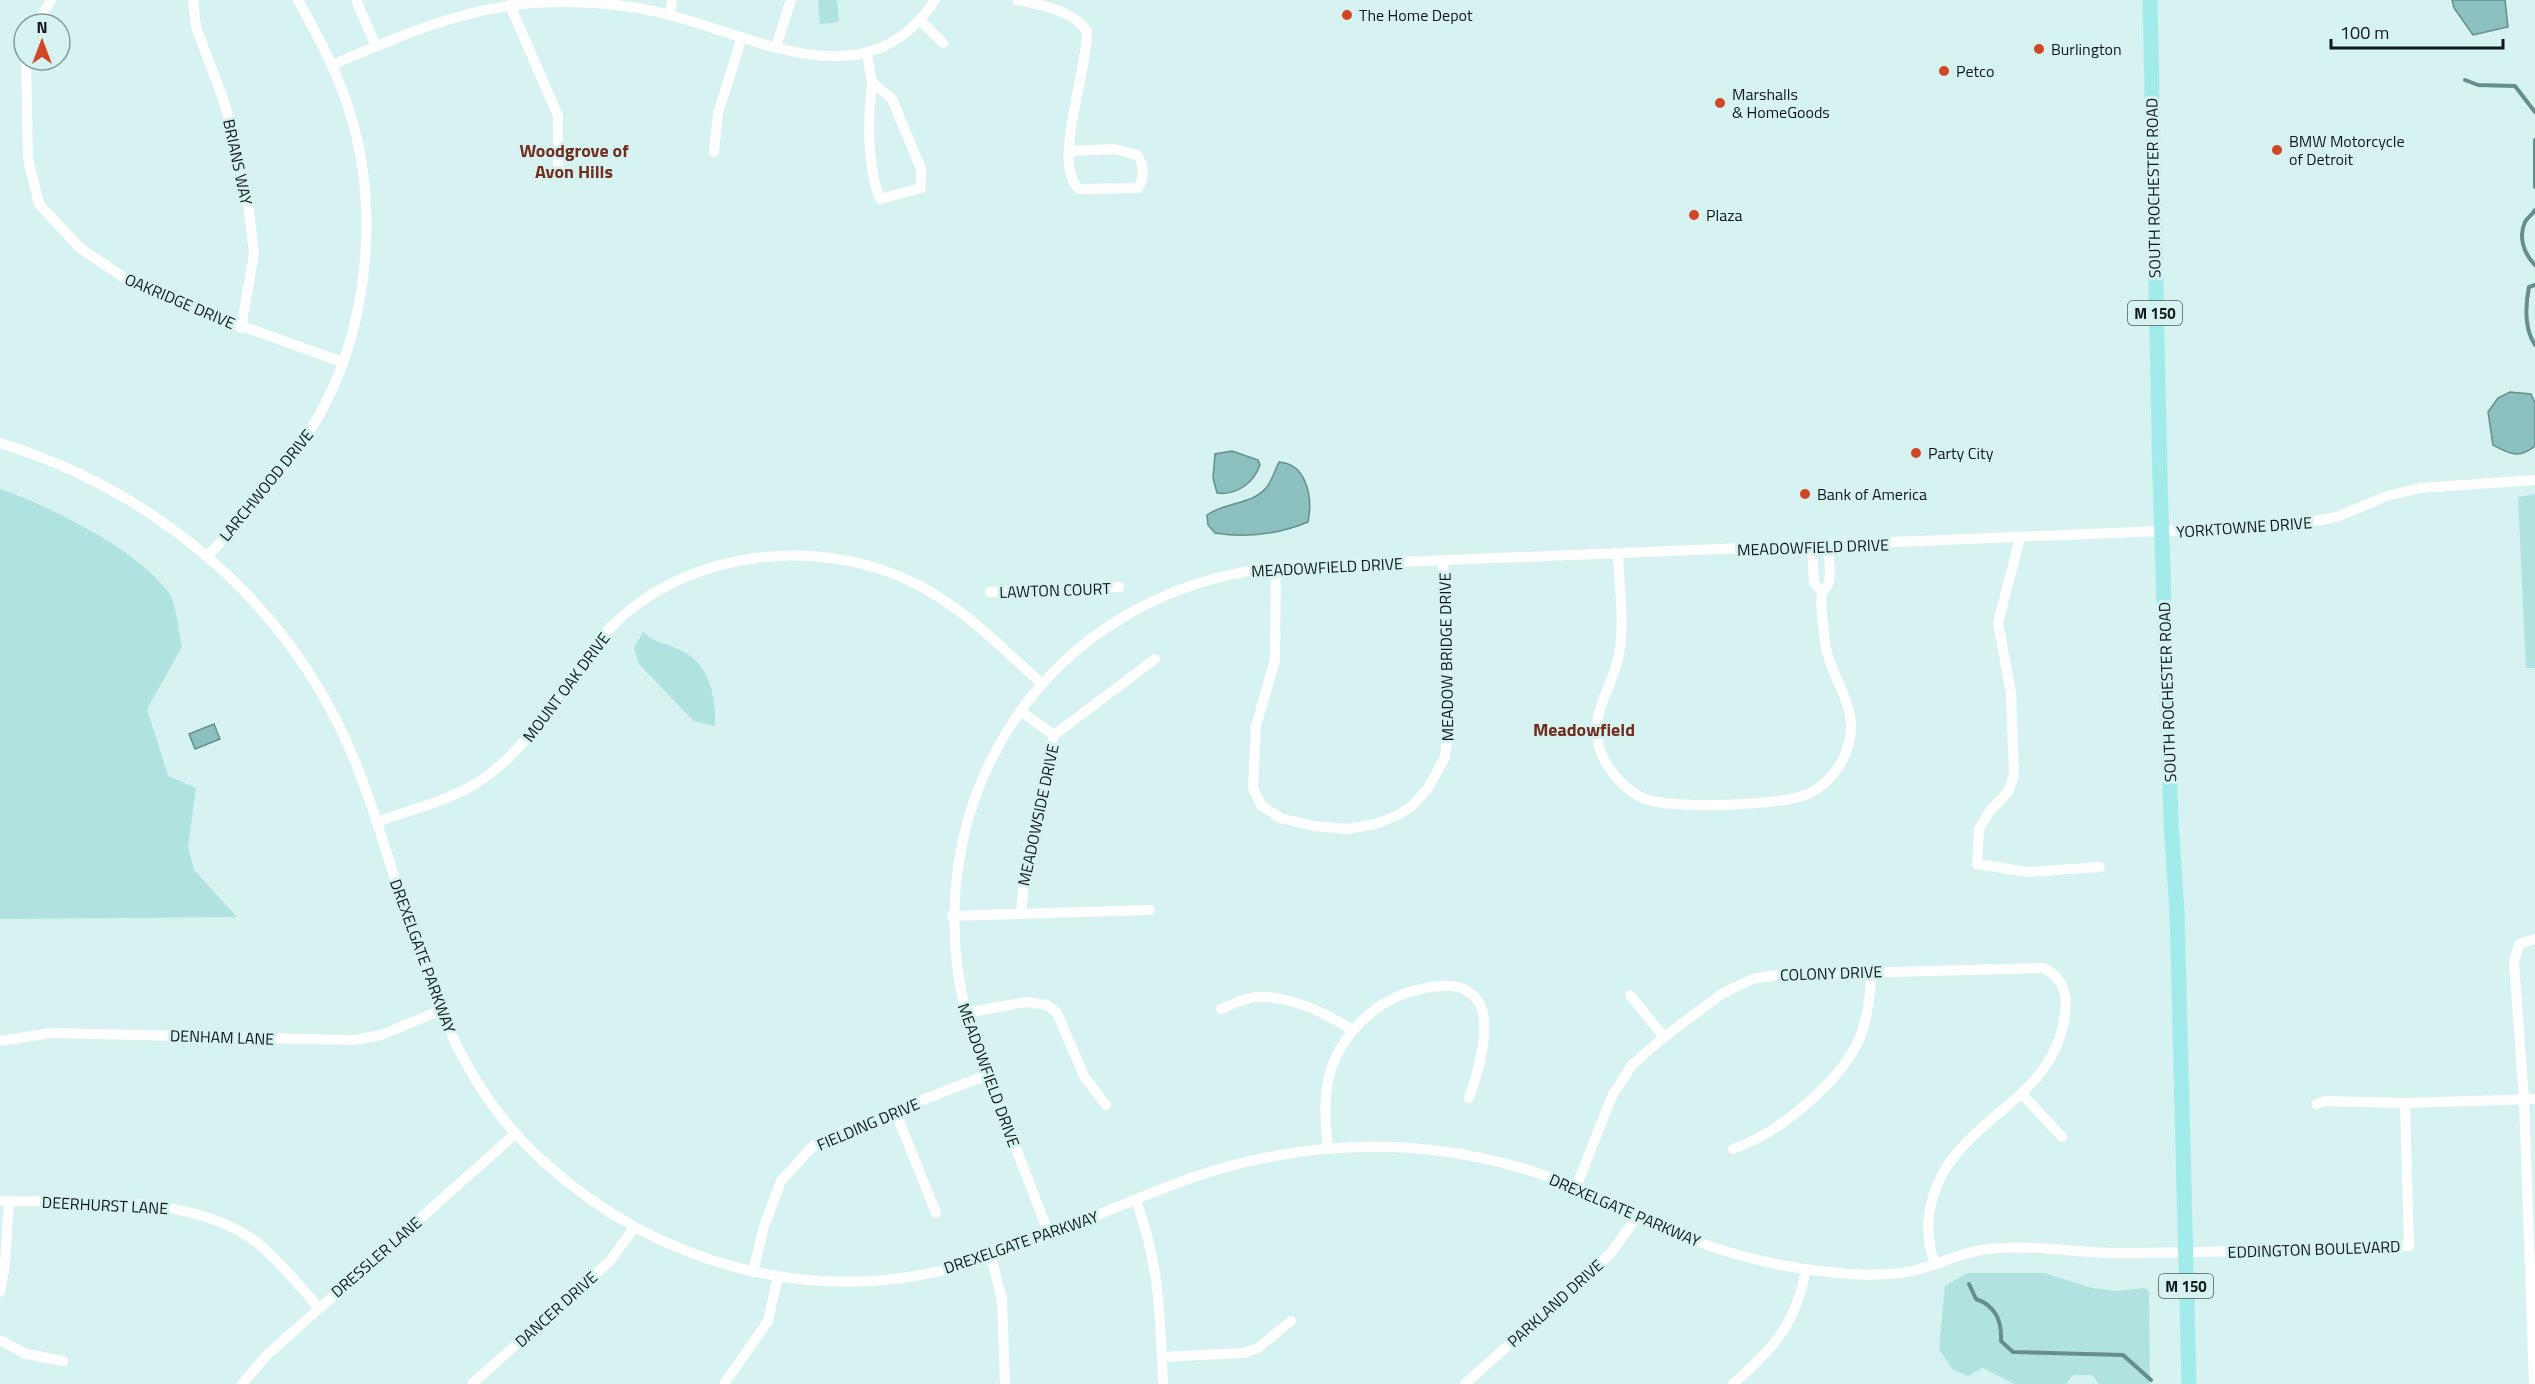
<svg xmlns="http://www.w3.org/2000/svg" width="2535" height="1384" font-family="'Titillium Web',sans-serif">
  <rect width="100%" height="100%" fill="#d6f2f1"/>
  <g fill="#b0e2e0">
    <path d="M 818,0 L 837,0 L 839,22 L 820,24 Z"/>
    <path d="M 0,489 C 50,506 138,550 169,593 C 176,603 179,634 182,647 L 147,709 L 168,776 L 196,788 L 188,847 L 194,870 L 237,917 L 0,919 Z"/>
    <path d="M 2535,494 L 2535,668 L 2526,668 L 2518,497 Z"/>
    <path d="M 643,632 C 655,643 666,643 680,650 C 710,663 716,697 715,726 L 694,721 L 686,713 L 639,664 L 634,648 Z"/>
    <path d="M 1967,1273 L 2044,1273 L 2092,1288 L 2117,1291 L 2144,1288 L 2149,1291 L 2150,1384 L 2099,1384 L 2092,1375 L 2073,1375 L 2066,1384 L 2015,1384 L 1983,1368 L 1968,1376 L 1952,1369 L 1939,1349 L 1945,1286 Z"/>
  </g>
  <g fill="#8cc0be" stroke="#668e8c" stroke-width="1.5">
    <path d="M 2452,0 L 2505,0 L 2508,27 L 2473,35 L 2454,8 Z"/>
    <path d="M 2510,392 L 2531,394 L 2535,403 L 2535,446 C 2519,459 2510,454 2493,445 L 2488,412 L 2498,398 Z"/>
    <path d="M 1232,451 L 1258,460 L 1260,465 C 1254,482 1237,496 1217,493 L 1213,478 L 1215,454 Z"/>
    <path d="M 1279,462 C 1307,464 1313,498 1308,522 C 1279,534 1247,538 1215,533 L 1208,525 L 1207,515 C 1225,502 1251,505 1266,488 C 1272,481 1275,470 1279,462 Z"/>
    <path d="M 214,724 L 220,739 L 195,749 L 189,734 Z"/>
  </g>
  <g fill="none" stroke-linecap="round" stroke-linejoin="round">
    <g stroke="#668e8c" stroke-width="4">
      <path d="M 2465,80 L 2478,85 L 2515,86 L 2535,112"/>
      <path d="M 2535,140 L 2535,187"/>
      <path d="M 2535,210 C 2532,215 2527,218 2525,222 C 2518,237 2524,254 2535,265"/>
      <path d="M 2535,285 L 2529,287 C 2525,307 2524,328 2535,345"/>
      <path d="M 1969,1284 L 1976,1299 C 1996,1306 2002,1321 2001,1341 L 2013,1352 L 2123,1355 L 2151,1380"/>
    </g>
    <g stroke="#fff" stroke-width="10">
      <path d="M 193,0 L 196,27 L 222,96 L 235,138 L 247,196 L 254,254 L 241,328"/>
      <path d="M 356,0 L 376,46"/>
      <path d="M 1017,0 C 1041,5 1073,10 1087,31 C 1089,66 1051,165 1079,189 L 1138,188 C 1144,179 1145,165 1137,155 L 1114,149 L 1069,151"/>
      <path d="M 510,5 L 558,116 L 558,164"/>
      <path d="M 670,15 L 672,0"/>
      <path d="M 920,20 L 943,43"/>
      <path d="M 37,24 L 51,0"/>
      <path d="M 776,47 L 791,0"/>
      <path d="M 867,54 L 872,82 L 892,99 L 921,169 L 921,188 L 880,199 C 866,164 868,119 872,82"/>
      <path d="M 26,60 L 28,159 L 39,204 L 80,248 L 123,277 L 172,301 L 342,362"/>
      <path d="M 332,65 C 409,32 476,2 562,2 C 598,2 635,6 670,15 C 761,39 868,102 935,0"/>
      <path d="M 714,152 L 718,113 L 742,37"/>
      <path d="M 0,443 C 149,489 276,592 343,734 C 368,787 383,843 401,898 C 434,998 462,1089 544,1162 C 658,1265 811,1307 961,1266 C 1040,1244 1114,1205 1191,1178 C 1255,1156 1322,1145 1390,1147 C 1452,1149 1516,1163 1574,1186 C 1605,1198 1634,1216 1665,1229 C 1709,1248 1757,1262 1804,1269 C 1841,1274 1884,1279 1920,1269 C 1943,1263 1964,1251 1989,1249 C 2033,1244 2075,1253 2119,1253 C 2216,1253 2312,1248 2409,1246 L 2405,1103"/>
      <path d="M 2020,538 L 1998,623 L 2011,693 L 2014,775 L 2008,792 L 1989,812 L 1979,829 L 1977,864 L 2027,872 L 2100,867"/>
      <path d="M 1812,547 L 1814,583 L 1822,592"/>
      <path d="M 1618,554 C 1619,586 1625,622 1619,654 C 1614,686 1589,712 1599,746 C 1604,767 1625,791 1645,799 C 1673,809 1781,806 1808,794 C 1822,787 1836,774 1843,759 C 1868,707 1827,683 1824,634 C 1823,622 1820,605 1822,594 C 1823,589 1828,587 1829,582 C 1832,572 1828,557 1828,546"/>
      <path d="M 208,556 C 241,519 277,481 304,440 C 366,348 382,222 351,116 C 339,75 319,38 298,0"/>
      <path d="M 1276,567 L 1275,660 L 1256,726 L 1253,788 L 1261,805 L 1280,818 L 1314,826 L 1347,829 L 1376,824 L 1400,814 L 1413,805 L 1428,788 L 1445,757 L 1449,727 L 1443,561"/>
      <path d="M 990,592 L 1119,587"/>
      <path d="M 1020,711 L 1054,735"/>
      <path d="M 377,822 C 411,809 447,802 478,782 C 537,745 563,677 610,628 C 688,548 822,535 918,585 C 965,609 1003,649 1042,684"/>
      <path d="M 1021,914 L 1027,851 L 1054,735 L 1155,659"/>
      <path d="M 952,916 L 1150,910"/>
      <path d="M 1630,995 L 1664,1037"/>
      <path d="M 1221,1009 C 1233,1004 1244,998 1256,997 C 1288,995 1327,1013 1352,1030"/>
      <path d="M 965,1013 L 1026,1002 L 1047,1005 L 1057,1013 L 1084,1076 L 1106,1105"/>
      <path d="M 0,1041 L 51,1033 L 354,1040 L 381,1035 L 439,1011"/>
      <path d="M 2022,1094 L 2062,1137"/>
      <path d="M 2316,1104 L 2325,1101 L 2405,1103 L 2535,1099"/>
      <path d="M 895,1111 L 936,1213"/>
      <path d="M 1328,1149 C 1325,1119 1322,1087 1335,1059 C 1355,1016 1394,989 1442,986 C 1456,985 1469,989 1478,1001 C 1493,1023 1477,1076 1469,1098"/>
      <path d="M 1733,1149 C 1764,1138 1786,1122 1811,1100 C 1855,1060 1870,1032 1871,972"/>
      <path d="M 1576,1187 L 1612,1096 L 1632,1065 L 1664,1037 L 1723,993 L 1753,979 L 1777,975 L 2044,968 C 2063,978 2068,993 2065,1013 C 2056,1092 1984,1109 1946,1168 C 1928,1198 1923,1231 1935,1264"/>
      <path d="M 1136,1200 C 1160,1267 1160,1314 1163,1384"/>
      <path d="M 0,1201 C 81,1203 192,1192 259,1244 C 281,1263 300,1286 319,1308"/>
      <path d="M 1049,1234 L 971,1032 C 905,808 1042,592 1276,567 L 2286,526 L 2337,517 L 2387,496 L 2420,488 L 2535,480"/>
      <path d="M 991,1256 L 1002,1300 L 1005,1384"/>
      <path d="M 753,1272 L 764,1226 L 781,1181 L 812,1147 L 845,1130 L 987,1075"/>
      <path d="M 0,1292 L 5,1264 L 9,1201"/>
      <path d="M 0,1340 L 26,1354 L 63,1361"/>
      <path d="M 1162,1357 L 1244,1353 L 1258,1348 L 1291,1321"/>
      <path d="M 242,1384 L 267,1355 L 515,1134"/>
      <path d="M 472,1384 L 610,1261 L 634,1228"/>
      <path d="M 724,1384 L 768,1321 L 778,1276"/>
      <path d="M 1465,1384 L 1610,1254 L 1637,1217"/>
      <path d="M 1733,1384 C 1774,1347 1796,1325 1806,1269"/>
      <path d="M 2534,1384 L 2524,1100 L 2514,962 L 2519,944 L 2535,939"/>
    </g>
    <path stroke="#a1eceb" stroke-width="15" d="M 2150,0 L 2160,478 L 2171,823 L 2177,911 L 2189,1384"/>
  </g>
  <g fill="#d14725" stroke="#d6f2f1" stroke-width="2">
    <circle cx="1347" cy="15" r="6"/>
    <circle cx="2039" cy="49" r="6"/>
    <circle cx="1944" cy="71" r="6"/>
    <circle cx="1720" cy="103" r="6"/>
    <circle cx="2277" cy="150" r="6"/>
    <circle cx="1694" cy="215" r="6"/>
    <circle cx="1916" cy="453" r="6"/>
    <circle cx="1805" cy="494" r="6"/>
  </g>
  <g text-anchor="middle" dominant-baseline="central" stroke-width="6" stroke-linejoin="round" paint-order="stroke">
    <g fill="#d6f2f1" stroke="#4b5a5a" stroke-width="1.5">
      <rect x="2128" y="301" width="54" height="24" rx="4.5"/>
      <rect x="2159" y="1274" width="54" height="24" rx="4.5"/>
    </g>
    <g font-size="15" font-weight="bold" fill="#0f1919">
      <text x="2155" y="313">M 150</text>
      <text x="2186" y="1286">M 150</text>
    </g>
    <g font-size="16" fill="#0f1919" stroke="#d6f2f1" text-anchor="start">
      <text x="1359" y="15">The Home Depot</text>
      <text x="2051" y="49">Burlington</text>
      <text x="1956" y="71">Petco</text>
      <text x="1732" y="94">Marshalls<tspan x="1732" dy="18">&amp; HomeGoods</tspan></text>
      <text x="2289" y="141">BMW Motorcycle<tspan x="2289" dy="18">of Detroit</tspan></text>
      <text x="1706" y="215">Plaza</text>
      <text x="1928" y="453">Party City</text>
      <text x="1817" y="494">Bank of America</text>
    </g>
    <g font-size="16" fill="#0f1919" stroke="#d6f2f1">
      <text transform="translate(238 162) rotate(78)">BRIANS WAY</text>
      <text transform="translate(2153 188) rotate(-91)">SOUTH ROCHESTER ROAD</text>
      <text transform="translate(180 301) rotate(23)">OAKRIDGE DRIVE</text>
      <text transform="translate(266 485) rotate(-51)">LARCHWOOD DRIVE</text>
      <text transform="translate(2244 527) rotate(-4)">YORKTOWNE DRIVE</text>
      <text transform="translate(1813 547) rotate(-2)">MEADOWFIELD DRIVE</text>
      <text transform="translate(1327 567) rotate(-3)">MEADOWFIELD DRIVE</text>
      <text transform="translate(1055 590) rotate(-2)">LAWTON COURT</text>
      <text transform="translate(1446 657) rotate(-91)">MEADOW BRIDGE DRIVE</text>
      <text transform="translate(566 687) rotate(-53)">MOUNT OAK DRIVE</text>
      <text transform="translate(2167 692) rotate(-92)">SOUTH ROCHESTER ROAD</text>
      <text transform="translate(1038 815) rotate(-78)">MEADOWSIDE DRIVE</text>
      <text transform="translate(423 956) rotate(70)">DREXELGATE PARKWAY</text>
      <text transform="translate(1831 973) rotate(-2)">COLONY DRIVE</text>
      <text transform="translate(222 1037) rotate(2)">DENHAM LANE</text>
      <text transform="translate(989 1075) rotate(70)">MEADOWFIELD DRIVE</text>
      <text transform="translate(868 1124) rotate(-23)">FIELDING DRIVE</text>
      <text transform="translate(105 1205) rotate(3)">DEERHURST LANE</text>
      <text transform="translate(1625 1210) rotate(23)">DREXELGATE PARKWAY</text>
      <text transform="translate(1021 1242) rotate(-19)">DREXELGATE PARKWAY</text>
      <text transform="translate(2314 1249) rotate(-2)">EDDINGTON BOULEVARD</text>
      <text transform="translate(376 1257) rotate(-41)">DRESSLER LANE</text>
      <text transform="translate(1555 1303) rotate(-42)">PARKLAND DRIVE</text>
      <text transform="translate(556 1309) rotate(-42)">DANCER DRIVE</text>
    </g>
    <g font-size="18" font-weight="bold" fill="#712d1d" stroke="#d6f2f1">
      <text x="574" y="150">Woodgrove of<tspan x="574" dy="21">Avon Hills</tspan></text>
      <text x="1584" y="729">Meadowfield</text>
    </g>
  </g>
  <g transform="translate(42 42)"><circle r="28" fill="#d6f2f1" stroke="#869b9b" stroke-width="1.5"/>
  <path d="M0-4.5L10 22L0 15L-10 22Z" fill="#d14725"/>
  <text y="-9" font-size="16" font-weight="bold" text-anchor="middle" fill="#0f1919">N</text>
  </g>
  <path d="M2331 39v9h172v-9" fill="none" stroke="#0f1919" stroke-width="3"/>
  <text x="2340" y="39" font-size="18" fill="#0f1919" stroke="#d6f2f1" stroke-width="4.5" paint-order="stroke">100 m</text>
</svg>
